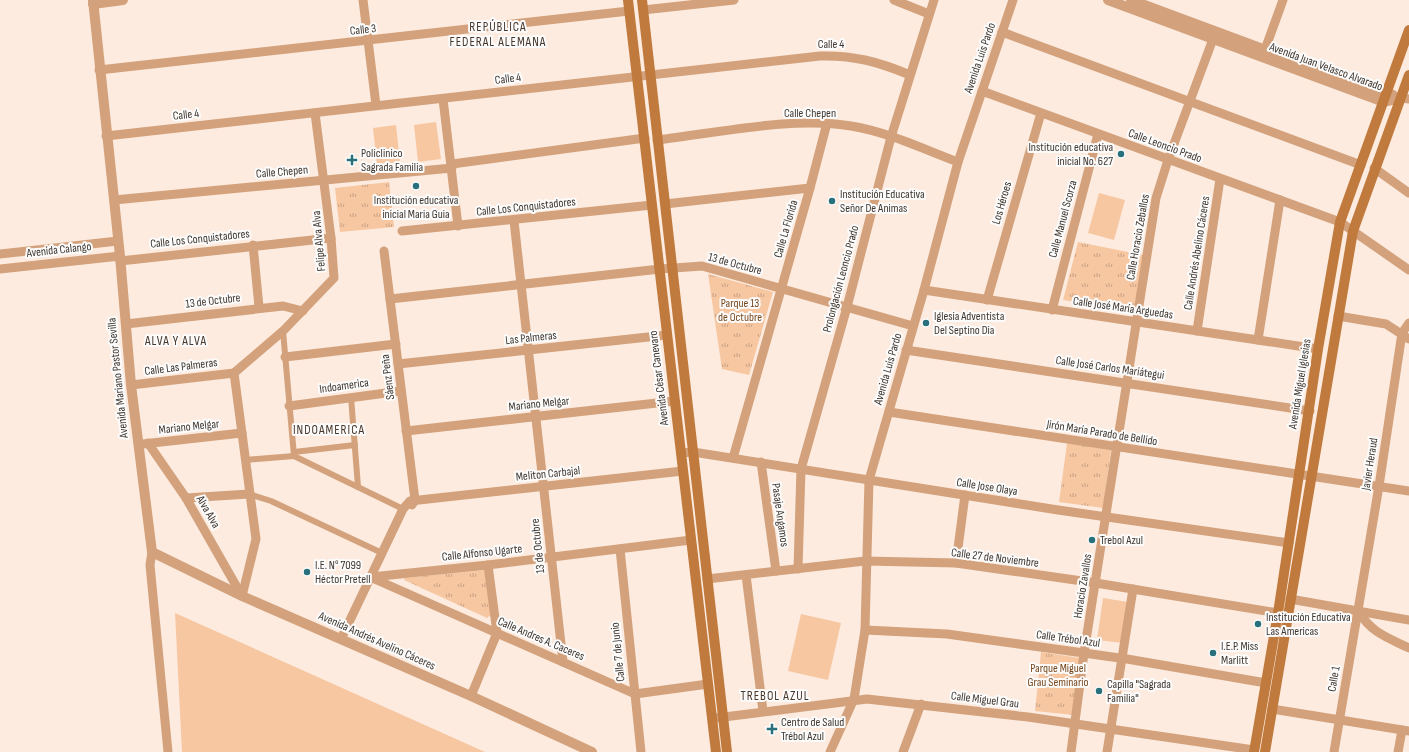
<svg xmlns="http://www.w3.org/2000/svg" width="1409" height="752" font-family="'Sofia Sans Condensed',sans-serif">
  <defs>
    <pattern id="park-tufts" width="24" height="20" patternUnits="userSpaceOnUse"><rect width="24" height="20" fill="#f7c7a2"/><path d="M3 7l-1-3M5 7V3M7 7l1-3M15 17l-1-3M17 17v-4M19 17l1-3" fill="none" stroke="#c9a284"/></pattern>
  </defs>
  <rect width="100%" height="100%" fill="#fdebdf"/>
  <g fill="#f7c7a2">
    <path d="M 436,122 L 441,159 L 418,162 L 414,125 Z"/>
    <path d="M 396,125 L 400,162 L 377,165 L 373,128 Z"/>
    <path d="M 1099,193 L 1125,200 L 1114,240 L 1088,233 Z"/>
    <path d="M 1103,598 L 1128,602 L 1123,643 L 1097,640 Z"/>
    <path d="M 175,613 L 485,752 L 182,752 Z"/>
    <path d="M 801,614 L 841,623 L 828,680 L 788,671 Z"/>
  </g>
  <g fill="url(#park-tufts)">
    <path d="M 389,182 L 394,227 L 340,232 L 335,188 Z"/>
    <path d="M 1078,242 L 1143,255 L 1134,311 L 1063,300 Z"/>
    <path d="M 708,274 L 773,292 L 749,375 L 722,369 Z"/>
    <path d="M 1067,443 L 1111,450 L 1103,508 L 1059,502 Z"/>
    <path d="M 485,570 L 491,615 L 487,618 L 404,580 L 405,578 Z"/>
    <path d="M 1041,652 L 1080,658 L 1074,715 L 1035,711 Z"/>
  </g>
  <g fill="none" stroke-linecap="round" stroke-linejoin="round">
    <g stroke="#d3a27c" stroke-width="6">
      <path d="M 283,331 L 294,456"/>
      <path d="M 351,397 L 358,487"/>
      <path d="M 294,452 L 355,445"/>
      <path d="M 245,460 L 294,456 L 403,509"/>
      <path d="M 249,494 L 271,501 L 382,553"/>
    </g>
    <g stroke="#d3a27c" stroke-width="9">
      <path d="M 363,0 L 376,105"/>
      <path d="M 894,0 L 929,14"/>
      <path d="M 643,10 L 734,0"/>
      <path d="M 1002,32 L 1361,165"/>
      <path d="M 1263,55 L 1283,0"/>
      <path d="M 99,70 L 629,11"/>
      <path d="M 982,91 L 1340,222 L 1409,270"/>
      <path d="M 1401,98 L 1409,99"/>
      <path d="M 443,99 L 458,226"/>
      <path d="M 106,136 L 820,56 C 854,55 879,62 910,75"/>
      <path d="M 657,140 C 717,133 793,116 851,126 C 888,132 923,149 958,162"/>
      <path d="M 452,164 L 645,138"/>
      <path d="M 1374,168 L 1409,193"/>
      <path d="M 114,200 L 452,168"/>
      <path d="M 665,204 L 810,188"/>
      <path d="M 514,221 L 563,662"/>
      <path d="M 402,231 L 652,205"/>
      <path d="M 253,245 L 259,307"/>
      <path d="M 384,251 L 415,500 L 412,505"/>
      <path d="M 0,254 L 118,241"/>
      <path d="M 120,261 L 331,238"/>
      <path d="M 0,269 L 120,256"/>
      <path d="M 924,290 L 1318,349"/>
      <path d="M 390,299 L 660,269 L 702,266 L 913,326"/>
      <path d="M 987,300 L 1041,113"/>
      <path d="M 1052,310 L 1098,134"/>
      <path d="M 1338,316 L 1386,324 L 1409,339"/>
      <path d="M 126,324 L 283,306 L 303,311"/>
      <path d="M 1197,331 L 1220,179"/>
      <path d="M 1258,340 L 1280,200"/>
      <path d="M 906,350 L 1310,411"/>
      <path d="M 285,357 L 396,344"/>
      <path d="M 398,364 L 667,335"/>
      <path d="M 234,373 L 283,331 L 334,278 L 331,238 L 315,113"/>
      <path d="M 234,373 L 256,539 L 242,596"/>
      <path d="M 131,385 L 234,373"/>
      <path d="M 289,406 L 401,391"/>
      <path d="M 889,412 L 1409,491"/>
      <path d="M 406,431 L 675,401"/>
      <path d="M 148,443 L 186,498 L 242,596"/>
      <path d="M 143,444 L 242,433"/>
      <path d="M 681,453 L 693,452 L 1058,510 L 1289,543"/>
      <path d="M 733,458 L 810,188 L 827,123"/>
      <path d="M 761,462 L 776,571"/>
      <path d="M 186,498 L 249,494"/>
      <path d="M 620,549 L 641,752"/>
      <path d="M 152,552 L 150,565 L 168,752"/>
      <path d="M 956,563 L 965,495"/>
      <path d="M 798,569 L 801,469 L 847,307 L 891,137 L 934,0"/>
      <path d="M 746,575 L 763,711"/>
      <path d="M 370,577 L 635,694 L 708,684"/>
      <path d="M 371,577 L 488,565 L 691,540"/>
      <path d="M 707,579 L 865,561 L 956,563 L 1096,583 L 1278,613"/>
      <path d="M 1290,599 L 1409,620"/>
      <path d="M 1358,611 C 1372,633 1386,637 1409,648"/>
      <path d="M 865,630 L 947,634 L 1127,659 L 1266,683"/>
      <path d="M 341,639 L 403,509 L 410,501 L 683,471"/>
      <path d="M 471,696 L 497,633 L 488,565"/>
      <path d="M 1272,709 L 1409,731"/>
      <path d="M 716,718 L 867,699 L 1028,717 L 1254,750"/>
      <path d="M 830,752 L 854,699 L 865,630 L 869,480 L 924,290 L 958,162 L 1013,0"/>
      <path d="M 903,752 L 921,704"/>
      <path d="M 1071,752 L 1084,653 L 1156,198 L 1168,160 L 1213,39"/>
      <path d="M 1107,752 L 1133,589"/>
      <path d="M 1334,752 L 1379,486 L 1402,333 L 1409,323"/>
      <path d="M 1398,752 L 1402,730"/>
    </g>
    <g stroke="#d3a27c" stroke-width="10">
      <path d="M 93,0 L 120,256 L 131,385 L 152,552 L 242,596 L 471,696 L 592,752"/>
      <path d="M 1108,0 L 1384,102 L 1401,98"/>
      <path d="M 1131,0 L 1328,73 L 1393,95"/>
      <path d="M 93,4 L 123,0"/>
    </g>
    <g stroke="#c17a3d" stroke-width="10">
      <path d="M 628,0 L 716,752"/>
      <path d="M 642,0 L 727,752"/>
      <path d="M 1254,752 L 1278,613 L 1318,349 L 1340,222 L 1409,30"/>
      <path d="M 1265,752 L 1353,231 L 1409,75"/>
    </g>
  </g>
  <g fill="#28707b" stroke="#fcfcfc" stroke-width="1.5">
    <circle cx="1121" cy="154" r="4"/>
    <path d="M350 154h4v4h4v4h-4v4h-4v-4h-4v-4h4z"/>
    <circle cx="416" cy="186" r="4"/>
    <circle cx="832" cy="201" r="4"/>
    <circle cx="926" cy="323" r="4"/>
    <circle cx="1092" cy="540" r="4"/>
    <circle cx="307" cy="572" r="4"/>
    <circle cx="1258" cy="624" r="4"/>
    <circle cx="1213" cy="653" r="4"/>
    <circle cx="1099" cy="691" r="4"/>
    <path d="M770 723h4v4h4v4h-4v4h-4v-4h-4v-4h4z"/>
  </g>
  <g text-anchor="middle" dominant-baseline="central" stroke-width="4" stroke-linejoin="round" paint-order="stroke">
    <g font-size="12" fill="#3f3730" stroke="#fcfcfc">
      <text transform="translate(363 30) rotate(-6)">Calle 3</text>
      <text x="831" y="44">Calle 4</text>
      <text transform="translate(980 58) rotate(-71)">Avenida Luis Pardo</text>
      <text transform="translate(1326 67) rotate(20)">Avenida Juan Velasco Alvarado</text>
      <text transform="translate(508 79) rotate(-7)">Calle 4</text>
      <text x="810" y="113">Calle Chepen</text>
      <text transform="translate(186 115) rotate(-6)">Calle 4</text>
      <text transform="translate(1165 146) rotate(20)">Calle Leoncio Prado</text>
      <text transform="translate(282 172) rotate(-5)">Calle Chepen</text>
      <text transform="translate(1002 203) rotate(-74)">Los Héroes</text>
      <text transform="translate(526 207) rotate(-6)">Calle Los Conquistadores</text>
      <text transform="translate(1063 219) rotate(-75)">Calle Manuel Scorza</text>
      <text transform="translate(786 229) rotate(-74)">Calle La Florida</text>
      <text transform="translate(1138 237) rotate(-80)">Calle Horacio Zeballos</text>
      <text transform="translate(200 239) rotate(-6)">Calle Los Conquistadores</text>
      <text transform="translate(319 241) rotate(-95)">Felipe Alva Alva</text>
      <text transform="translate(59 250) rotate(-6)">Avenida Calango</text>
      <text transform="translate(1197 253) rotate(-81)">Calle Andrés Abelino Cáceres</text>
      <text transform="translate(735 264) rotate(15)">13 de Octubre</text>
      <text transform="translate(841 279) rotate(-75)">Prolongación Leoncio Prado</text>
      <text transform="translate(213 301) rotate(-7)">13 de Octubre</text>
      <text transform="translate(1123 308) rotate(8)">Calle José María Arguedas</text>
      <text transform="translate(531 338) rotate(-6)">Las Palmeras</text>
      <text transform="translate(181 367) rotate(-7)">Calle Las Palmeras</text>
      <text transform="translate(1110 368) rotate(8)">Calle José Carlos Mariátegui</text>
      <text transform="translate(888 369) rotate(-74)">Avenida Luis Pardo</text>
      <text transform="translate(388 377) rotate(-97)">Sáenz Peña</text>
      <text transform="translate(118 378) rotate(-96)">Avenida Mariano Pastor Sevilla</text>
      <text transform="translate(659 378) rotate(-97)">Avenida César Canevaro</text>
      <text transform="translate(1300 384) rotate(-81)">Avenida Miguel Iglesias</text>
      <text transform="translate(344 386) rotate(-8)">Indoamerica</text>
      <text transform="translate(539 404) rotate(-6)">Mariano Melgar</text>
      <text transform="translate(189 427) rotate(-6)">Mariano Melgar</text>
      <text transform="translate(1102 433) rotate(9)">Jirón María Parado de Bellido</text>
      <text transform="translate(1370 464) rotate(-81)">Javier Heraud</text>
      <text transform="translate(548 474) rotate(-6)">Meliton Carbajal</text>
      <text transform="translate(987 487) rotate(9)">Calle Jose Olaya</text>
      <text transform="translate(208 512) rotate(60)">Alva Alva</text>
      <text transform="translate(780 515) rotate(82)">Pasaje Angamos</text>
      <text transform="translate(538 546) rotate(-96)">13 de Octubre</text>
      <text transform="translate(482 553) rotate(-6)">Calle Alfonso Ugarte</text>
      <text transform="translate(995 558) rotate(7)">Calle 27 de Noviembre</text>
      <text transform="translate(1083 586) rotate(-81)">Horacio Zavallos</text>
      <text transform="translate(541 639) rotate(23)">Calle Andres A. Caceres</text>
      <text transform="translate(1068 639) rotate(8)">Calle Trébol Azul</text>
      <text transform="translate(377 641) rotate(24)">Avenida Andrés Avelino Cáceres</text>
      <text transform="translate(618 652) rotate(-96)">Calle 7 de Junio</text>
      <text transform="translate(1334 679) rotate(-80)">Calle 1</text>
      <text transform="translate(985 700) rotate(7)">Calle Miguel Grau</text>
    </g>
    <g font-size="12" fill="#3f3730" stroke="#fcfcfc" text-anchor="start">
      <text x="1113" y="147" text-anchor="end">Institución educativa<tspan x="1113" dy="14">inicial No. 627</tspan></text>
      <text x="361" y="153">Policlinico<tspan x="361" dy="14">Sagrada Familia</tspan></text>
      <text x="840" y="194">Institución Educativa<tspan x="840" dy="14">Señor De Animas</tspan></text>
      <text x="416" y="200" text-anchor="middle">Institución educativa<tspan x="416" dy="14">inicial Maria Guia</tspan></text>
      <text x="934" y="316">Iglesia Adventista<tspan x="934" dy="14">Del Septino Dia</tspan></text>
      <text x="1100" y="540">Trebol Azul</text>
      <text x="315" y="565">I.E. N° 7099<tspan x="315" dy="14">Héctor Pretell</tspan></text>
      <text x="1266" y="617">Institución Educativa<tspan x="1266" dy="14">Las Americas</tspan></text>
      <text x="1221" y="646">I.E.P. Miss<tspan x="1221" dy="14">Marlitt</tspan></text>
      <text x="1107" y="684">Capilla "Sagrada<tspan x="1107" dy="14">Familia"</tspan></text>
      <text x="781" y="722">Centro de Salud<tspan x="781" dy="14">Trébol Azul</tspan></text>
    </g>
    <g font-size="12" fill="#77481e" stroke="#fcfcfc">
      <text x="740" y="303">Parque 13<tspan x="740" dy="14">de Octubre</tspan></text>
      <text x="1058" y="668">Parque Miguel<tspan x="1058" dy="14">Grau Seminario</tspan></text>
    </g>
    <g font-size="13" letter-spacing="1" fill="#47362a" stroke="#fcfcfc">
      <text x="498" y="27">REPÚBLICA<tspan x="498" dy="15">FEDERAL ALEMANA</tspan></text>
      <text x="176" y="341">ALVA Y ALVA</text>
      <text x="329" y="430">INDOAMERICA</text>
      <text x="775" y="696">TREBOL AZUL</text>
    </g>
  </g>
</svg>
